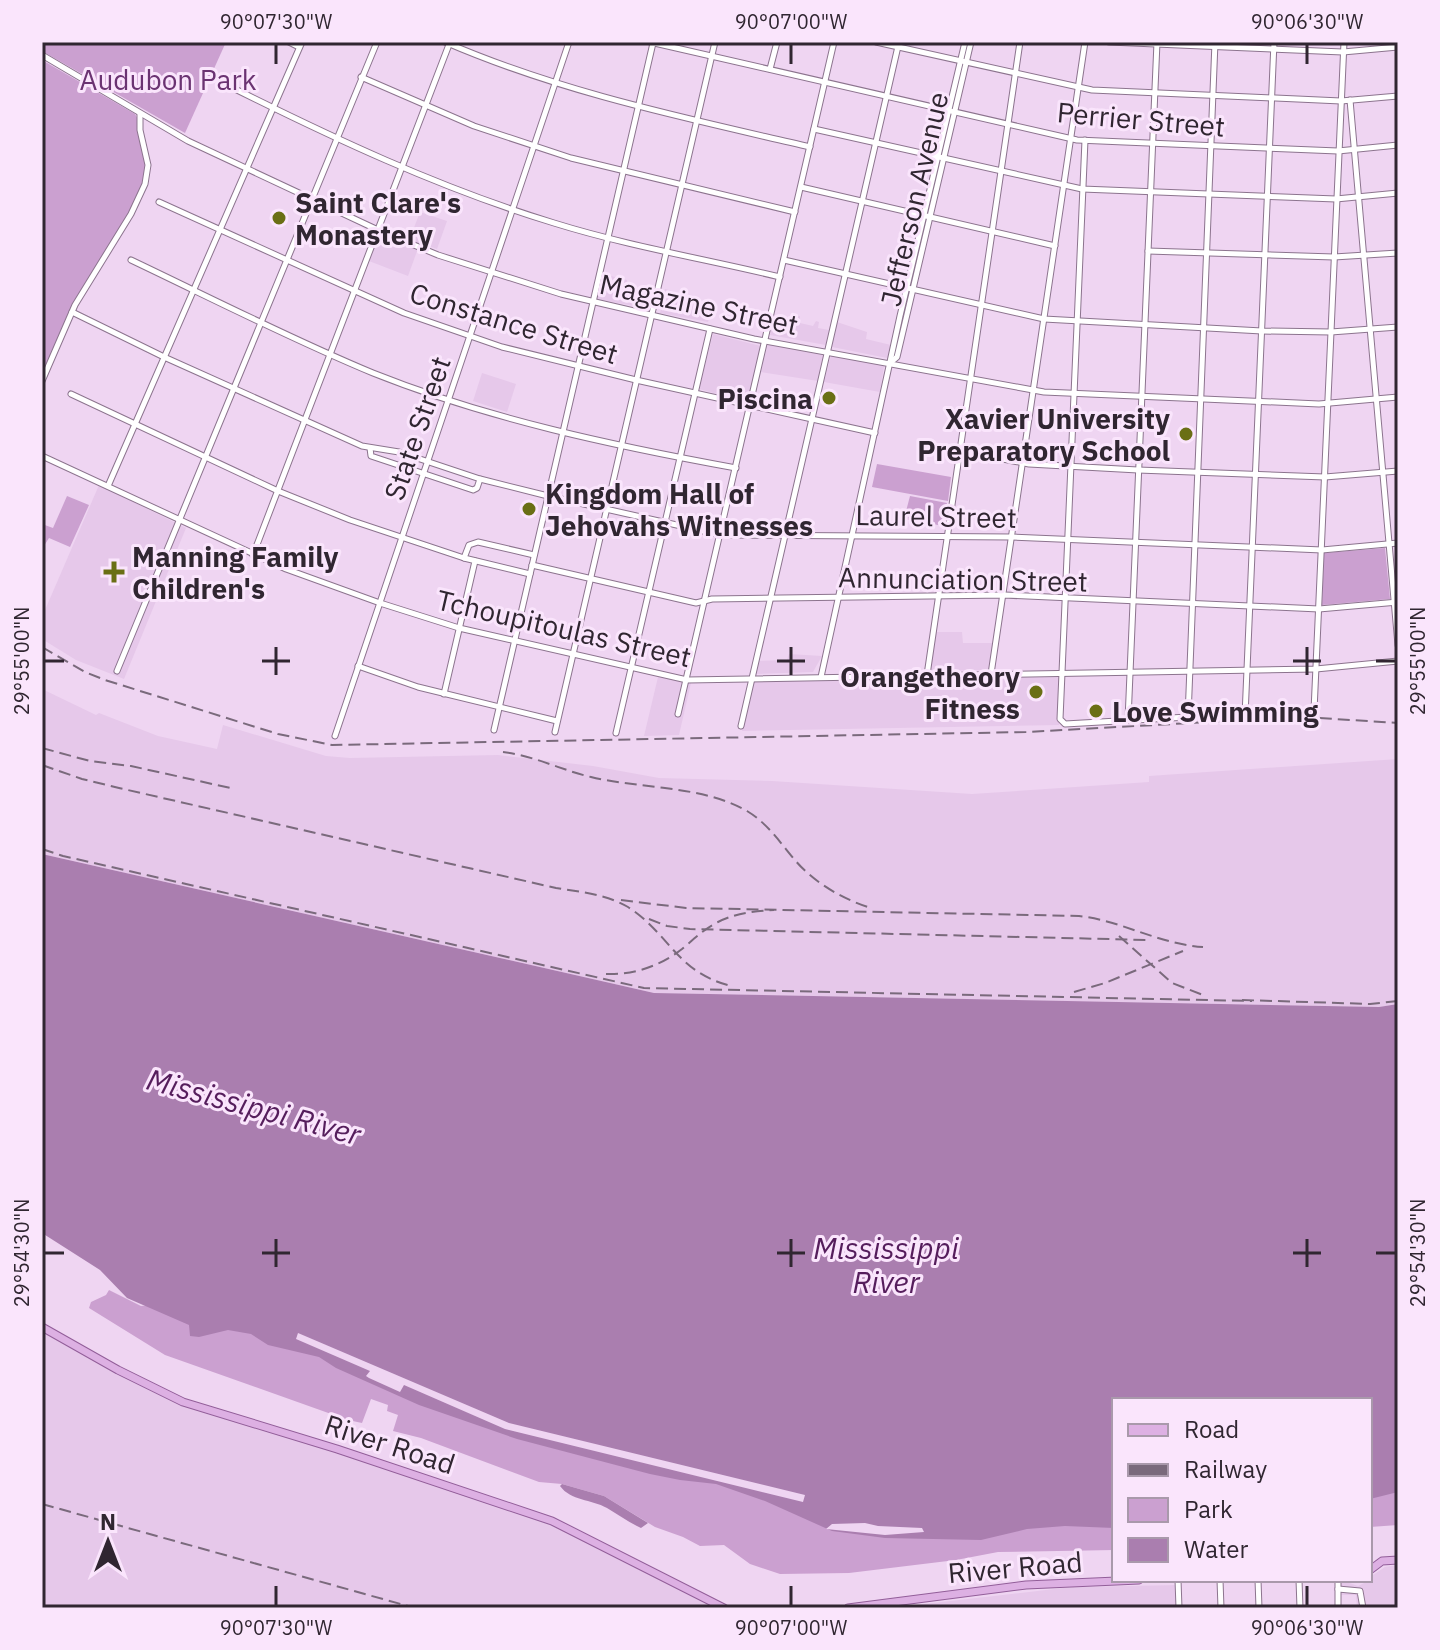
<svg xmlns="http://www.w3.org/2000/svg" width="1440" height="1650" font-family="'IBM Plex Sans',sans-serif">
  <rect width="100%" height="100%" fill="#efd5f2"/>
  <g fill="#e6c8ea">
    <path d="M 420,212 L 447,221 L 437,249 L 420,243 L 408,276 L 369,261 L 379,235 L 407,246 Z"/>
    <path d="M 603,274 L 627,280 L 625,292 L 652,298 L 649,309 L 597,299 Z"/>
    <path d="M 665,289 L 689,296 L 690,300 L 713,305 L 708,322 L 660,313 Z"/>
    <path d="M 795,315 L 800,316 L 800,323 L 813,326 L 816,321 L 819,322 L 818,328 L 829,330 L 826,345 L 770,335 L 774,319 L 787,323 L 789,317 L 794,318 Z"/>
    <path d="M 837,322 L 867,332 L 866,339 L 891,345 L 889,356 L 887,358 L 832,347 Z"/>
    <path d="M 713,334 L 761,346 L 747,402 L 699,389 Z"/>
    <path d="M 768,344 L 823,355 L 818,381 L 761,372 Z"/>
    <path d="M 831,355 L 884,366 L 880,392 L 824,382 Z"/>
    <path d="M 482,373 L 516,384 L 507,412 L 473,401 Z"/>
    <path d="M 99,485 L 186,528 L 124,679 L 76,660 L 42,639 L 42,617 Z"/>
    <path d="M 936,632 L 962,632 L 963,643 L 994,643 L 989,670 L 930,671 Z"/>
    <path d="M 789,654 L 822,656 L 813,672 L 755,674 L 757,661 L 787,660 Z"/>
    <path d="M 658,677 L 691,683 L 679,735 L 644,736 Z"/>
    <path d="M 1059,677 L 1059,725 L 742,731 L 753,682 Z"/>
    <path d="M 42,689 L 96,715 L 99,713 L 158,736 L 217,749 L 223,725 L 326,756 L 350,758 L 498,755 L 593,766 L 659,778 L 772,781 L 972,794 L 1149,782 L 1149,776 L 1398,759 L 1398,1004 L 1379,1007 L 654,993 L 42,854 Z"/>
    <path d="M 45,1332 L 151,1391 L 184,1406 L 351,1457 L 543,1521 L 717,1608 L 42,1608 L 42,1340 Z"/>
    <path d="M 1398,1565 L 1398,1608 L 1357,1608 L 1356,1595 L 1341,1595 L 1341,1580 L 1358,1586 L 1370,1580 L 1370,1577 L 1385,1567 Z"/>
    <path d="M 1181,1585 L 1181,1608 L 889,1608 L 1072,1587 Z"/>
  </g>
  <g fill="#cba0d0">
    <path d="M 42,42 L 226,42 L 185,133 L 42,51 Z"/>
    <path d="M 42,60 L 135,114 L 140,123 L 148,165 L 140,197 L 72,312 L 42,381 Z"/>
    <path d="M 877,464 L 951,477 L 948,501 L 872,487 Z"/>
    <path d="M 67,496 L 89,505 L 70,547 L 49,538 L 42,549 L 42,524 L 53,528 Z"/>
    <path d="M 910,496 L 947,503 L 944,526 L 904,519 Z"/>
    <path d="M 1385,548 L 1390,599 L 1322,605 L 1324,553 Z"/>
    <path d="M 109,1290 L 141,1306 L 150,1305 L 187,1319 L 1114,1521 L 1114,1550 L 998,1552 L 956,1560 L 849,1573 L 780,1574 L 750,1564 L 724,1545 L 700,1546 L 683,1537 L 655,1527 L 604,1496 L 562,1484 L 539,1482 L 421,1438 L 393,1431 L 398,1415 L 387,1411 L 388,1405 L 371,1399 L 362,1423 L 348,1420 L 165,1355 L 89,1308 L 91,1302 L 106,1295 Z"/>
    <path d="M 1398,1485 L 1398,1525 L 1370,1527 L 1370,1493 Z"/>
  </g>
  <g fill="#aa7eaf">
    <path d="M 42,854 L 654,993 L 1379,1007 L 1398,1004 L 1398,1492 L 1370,1499 L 1370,1400 L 1114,1400 L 1114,1528 L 1065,1526 L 1027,1529 L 981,1540 L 885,1538 L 832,1531 L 765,1501 L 716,1484 L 680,1480 L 650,1474 L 517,1439 L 419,1405 L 336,1368 L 319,1357 L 268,1345 L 251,1334 L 228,1330 L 199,1337 L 190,1336 L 189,1325 L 127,1298 L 100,1270 L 42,1233 Z"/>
    <path d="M 562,1484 L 604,1496 L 648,1523 L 641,1528 C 628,1522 619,1515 607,1508 C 591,1499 571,1501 560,1486 Z"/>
  </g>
  <g fill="#efd5f2">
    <path d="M 298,1333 L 509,1423 L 805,1495 L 803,1502 L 505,1429 L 404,1385 L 400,1392 L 369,1378 L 366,1376 L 370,1371 L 296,1339 Z"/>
    <path d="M 865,1523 L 878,1526 L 922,1528 L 924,1532 L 885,1535 L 826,1529 L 832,1524 Z"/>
  </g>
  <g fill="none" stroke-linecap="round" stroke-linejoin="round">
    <g stroke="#8c748e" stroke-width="7">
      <g id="minor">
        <path d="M 289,42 L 299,47"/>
        <path d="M 445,42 C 563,93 686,118 810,147"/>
        <path d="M 650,42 L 1077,140 L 1338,151 L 1398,145"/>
        <path d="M 876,42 L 1092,90 L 1341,101 L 1398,96"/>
        <path d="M 1109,42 L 1343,52 L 1398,47"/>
        <path d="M 42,55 L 188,141 L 378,230 L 438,255 L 561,294 L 754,339 L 1044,392 L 1319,404 L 1398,397"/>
        <path d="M 770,69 L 777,42"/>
        <path d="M 361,77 L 474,126 L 571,158 L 795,212"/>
        <path d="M 223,83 C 331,137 439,188 554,223 C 628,246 705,259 780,277"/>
        <path d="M 1350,100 L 1398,645"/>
        <path d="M 814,129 L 1082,189 L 1336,199 L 1398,193"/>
        <path d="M 1085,140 L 1060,719 L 1065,724 L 1188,717 L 1215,42"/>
        <path d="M 801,187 L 1055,246"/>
        <path d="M 159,202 L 404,313 L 502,347 L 636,380 L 875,433"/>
        <path d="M 1148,251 L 1334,257 L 1398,253"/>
        <path d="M 131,260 C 211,298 291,339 373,373 C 488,419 615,446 736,468"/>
        <path d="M 784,260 L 1044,319 L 1262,331 L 1331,332 L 1398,327"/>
        <path d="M 72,312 L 164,357 L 362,446 L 399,452 L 480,479 L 548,496 L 721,535 L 1012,537 L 1322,550 L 1398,543"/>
        <path d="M 891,362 L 897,357 L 971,42"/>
        <path d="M 42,381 L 75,305 L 131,214 L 145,184 L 148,165 L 140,130 L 140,114"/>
        <path d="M 71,394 L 278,491 L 350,520 L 464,558 L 469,545 L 478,542 L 534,555"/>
        <path d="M 370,448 L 371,456 L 473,490 L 477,488 L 480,479"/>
        <path d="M 961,451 L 1029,464 L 1138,470 L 1325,477 L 1398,471"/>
        <path d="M 42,456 L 286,569 L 380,603 L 459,628 L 687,680 L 1316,669 L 1398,661"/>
        <path d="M 108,486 L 302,42"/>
        <path d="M 253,555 L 450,42"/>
        <path d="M 464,558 L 530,574"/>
        <path d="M 532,565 L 696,603 L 712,599 L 1004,595 L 1319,609 L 1398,602"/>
        <path d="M 358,666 L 418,687 L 557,721"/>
        <path d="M 117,671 L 377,42"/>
        <path d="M 991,674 L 1085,42"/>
        <path d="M 927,675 L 1020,42"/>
        <path d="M 821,677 L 900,316 L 965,42"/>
        <path d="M 444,694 L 475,561"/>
        <path d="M 1314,711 L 1344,42"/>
        <path d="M 678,714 L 834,42"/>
        <path d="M 1245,716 L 1274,42"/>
        <path d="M 1128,720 L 1157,42"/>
        <path d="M 741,726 L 899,42"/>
        <path d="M 494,730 L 653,43"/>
        <path d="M 555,732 L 715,42"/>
        <path d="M 616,733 L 710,329"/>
        <path d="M 335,736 L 569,42"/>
        <path d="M 1178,1580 L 1179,1608"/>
        <path d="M 1220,1580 L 1221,1608"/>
        <path d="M 1258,1580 L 1259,1608"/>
        <path d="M 1299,1580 L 1300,1608"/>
        <path d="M 1338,1580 L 1338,1608"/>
        <path d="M 1338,1589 L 1360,1591 L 1363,1608"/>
      </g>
    </g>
    <g stroke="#925e99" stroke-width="9">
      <g id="major">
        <path d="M 42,1327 L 118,1370 L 183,1402 L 337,1449 L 552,1521 L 724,1608"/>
        <path d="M 1370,1570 L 1382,1561 L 1398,1560"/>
        <path d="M 848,1608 L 1026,1585 L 1139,1580"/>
      </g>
    </g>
    <use href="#minor" stroke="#fff" stroke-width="5"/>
    <use href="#major" stroke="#ddb0e3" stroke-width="7"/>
    <g stroke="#7a6a7c" stroke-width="2" stroke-dasharray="12 6" stroke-linecap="butt">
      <path d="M 42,647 L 85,672 L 105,680 L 278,734 L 332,745 L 1026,732 L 1302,717 L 1398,723"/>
      <path d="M 42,748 L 90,761 L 131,766 L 235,789"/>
      <path d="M 503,752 C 535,756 561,770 591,777 C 640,789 702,785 747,811 C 767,823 779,841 794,859 C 813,882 842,899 871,908"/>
      <path d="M 42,765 L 82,779 L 119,788 L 556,888 C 580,892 606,894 628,907 C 670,934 676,972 731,986"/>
      <path d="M 42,849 L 63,856 L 644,988 L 1252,1001"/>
      <path d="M 621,900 L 686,908 L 1079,916 C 1123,921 1158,944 1203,947"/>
      <path d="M 649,919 L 667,926 L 690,929 L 1147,940"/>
      <path d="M 1119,936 L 1172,983 L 1203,995"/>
      <path d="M 606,974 C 634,975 660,966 682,949 C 694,939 704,929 718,922 C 736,913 754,911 774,910"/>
      <path d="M 1074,992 L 1105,983 L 1183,951"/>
      <path d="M 1242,1000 L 1370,1004 L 1398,1001"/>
      <path d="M 42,1504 L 415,1608"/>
    </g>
  </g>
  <path fill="none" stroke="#302631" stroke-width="3" d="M 276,44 L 276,64M 791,44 L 791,64M 1307,44 L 1307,64M 276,647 L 276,675M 791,647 L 791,675M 1307,647 L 1307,675M 44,661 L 64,661M 262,661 L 290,661M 777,661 L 805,661M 1293,661 L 1321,661M 1376,661 L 1396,661M 276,1239 L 276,1267M 791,1239 L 791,1267M 1307,1239 L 1307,1267M 44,1253 L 64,1253M 262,1253 L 290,1253M 777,1253 L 805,1253M 1293,1253 L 1321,1253M 1376,1253 L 1396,1253M 276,1586 L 276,1606M 791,1586 L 791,1606M 1307,1586 L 1307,1606"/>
  <g fill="#6a6f15" stroke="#fae5fc" stroke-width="3">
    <circle cx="279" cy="218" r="8"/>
    <circle cx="829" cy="398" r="8"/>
    <circle cx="1186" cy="434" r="8"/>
    <circle cx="529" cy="509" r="8"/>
    <path d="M110 560h8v8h8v8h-8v8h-8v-8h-8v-8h8z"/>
    <circle cx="1036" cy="692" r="8"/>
    <circle cx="1096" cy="711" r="8"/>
  </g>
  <g text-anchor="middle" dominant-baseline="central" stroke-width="6" stroke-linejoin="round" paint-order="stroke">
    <g font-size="28" fill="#6b3372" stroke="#fae5fc">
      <text x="168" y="79">Audubon Park</text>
    </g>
    <g font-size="28" fill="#302631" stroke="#fae5fc">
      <text transform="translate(1141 119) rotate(5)">Perrier Street</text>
      <text transform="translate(914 199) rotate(-77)">Jefferson Avenue</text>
      <text transform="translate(699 304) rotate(12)">Magazine Street</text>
      <text transform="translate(514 323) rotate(17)">Constance Street</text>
      <text transform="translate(417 428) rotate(-71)">State Street</text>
      <text transform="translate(936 516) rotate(1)">Laurel Street</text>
      <text transform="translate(963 579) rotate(1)">Annunciation Street</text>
      <text transform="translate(564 628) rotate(13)">Tchoupitoulas Street</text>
      <text transform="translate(390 1444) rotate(18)">River Road</text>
      <text transform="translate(1015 1567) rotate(-5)">River Road</text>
    </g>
    <g font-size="28" font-weight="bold" fill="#302631" stroke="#fae5fc" text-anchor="start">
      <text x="295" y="202">Saint Clare's<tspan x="295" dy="32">Monastery</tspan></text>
      <text x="813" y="398" text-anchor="end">Piscina</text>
      <text x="1170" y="418" text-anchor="end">Xavier University<tspan x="1170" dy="32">Preparatory School</tspan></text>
      <text x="545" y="493">Kingdom Hall of<tspan x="545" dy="32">Jehovahs Witnesses</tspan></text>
      <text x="132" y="556">Manning Family<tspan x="132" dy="32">Children's</tspan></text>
      <text x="1020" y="676" text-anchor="end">Orangetheory<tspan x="1020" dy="32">Fitness</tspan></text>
      <text x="1112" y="711">Love Swimming</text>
    </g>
    <g font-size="30" font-style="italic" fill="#551d5c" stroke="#fae5fc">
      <text transform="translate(254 1106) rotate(15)">Mississippi River</text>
      <text x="886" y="1247">Mississippi<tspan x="886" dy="34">River</tspan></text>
    </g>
  </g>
  <rect width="1440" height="1650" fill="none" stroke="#fae5fc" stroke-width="88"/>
  <rect x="1112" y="1398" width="260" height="184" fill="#fae5fc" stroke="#a999ab" stroke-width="2"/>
  <rect x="1128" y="1424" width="40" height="12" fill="#ddb0e3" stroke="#a999ab" stroke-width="2"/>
  <text x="1184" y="1438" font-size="24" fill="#302631">Road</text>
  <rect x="1128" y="1464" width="40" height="12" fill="#7a6a7c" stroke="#a999ab" stroke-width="2"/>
  <text x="1184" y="1478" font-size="24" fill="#302631">Railway</text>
  <rect x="1128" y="1498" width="40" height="24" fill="#cba0d0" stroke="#a999ab" stroke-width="2"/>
  <text x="1184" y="1518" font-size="24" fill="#302631">Park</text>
  <rect x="1128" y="1538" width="40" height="24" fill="#aa7eaf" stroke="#a999ab" stroke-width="2"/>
  <text x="1184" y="1558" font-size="24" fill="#302631">Water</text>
  <g transform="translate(108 1542)" stroke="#fae5fc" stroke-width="6" paint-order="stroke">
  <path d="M0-6L14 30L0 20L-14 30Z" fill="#302631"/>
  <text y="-12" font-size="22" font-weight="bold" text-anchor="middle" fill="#302631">N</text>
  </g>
  <rect x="44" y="44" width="1352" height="1562" fill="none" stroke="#302631" stroke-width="3"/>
  <g font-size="20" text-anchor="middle" fill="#302631">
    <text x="276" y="29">90°07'30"W</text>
    <text x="791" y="29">90°07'00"W</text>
    <text x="1307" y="29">90°06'30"W</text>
    <text transform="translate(22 661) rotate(-90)" y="7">29°55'00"N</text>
    <text transform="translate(1418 661) rotate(-90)" y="7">29°55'00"N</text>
    <text transform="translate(22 1253) rotate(-90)" y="7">29°54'30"N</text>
    <text transform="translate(1418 1253) rotate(-90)" y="7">29°54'30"N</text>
    <text x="276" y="1635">90°07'30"W</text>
    <text x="791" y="1635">90°07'00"W</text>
    <text x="1307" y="1635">90°06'30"W</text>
  </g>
</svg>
